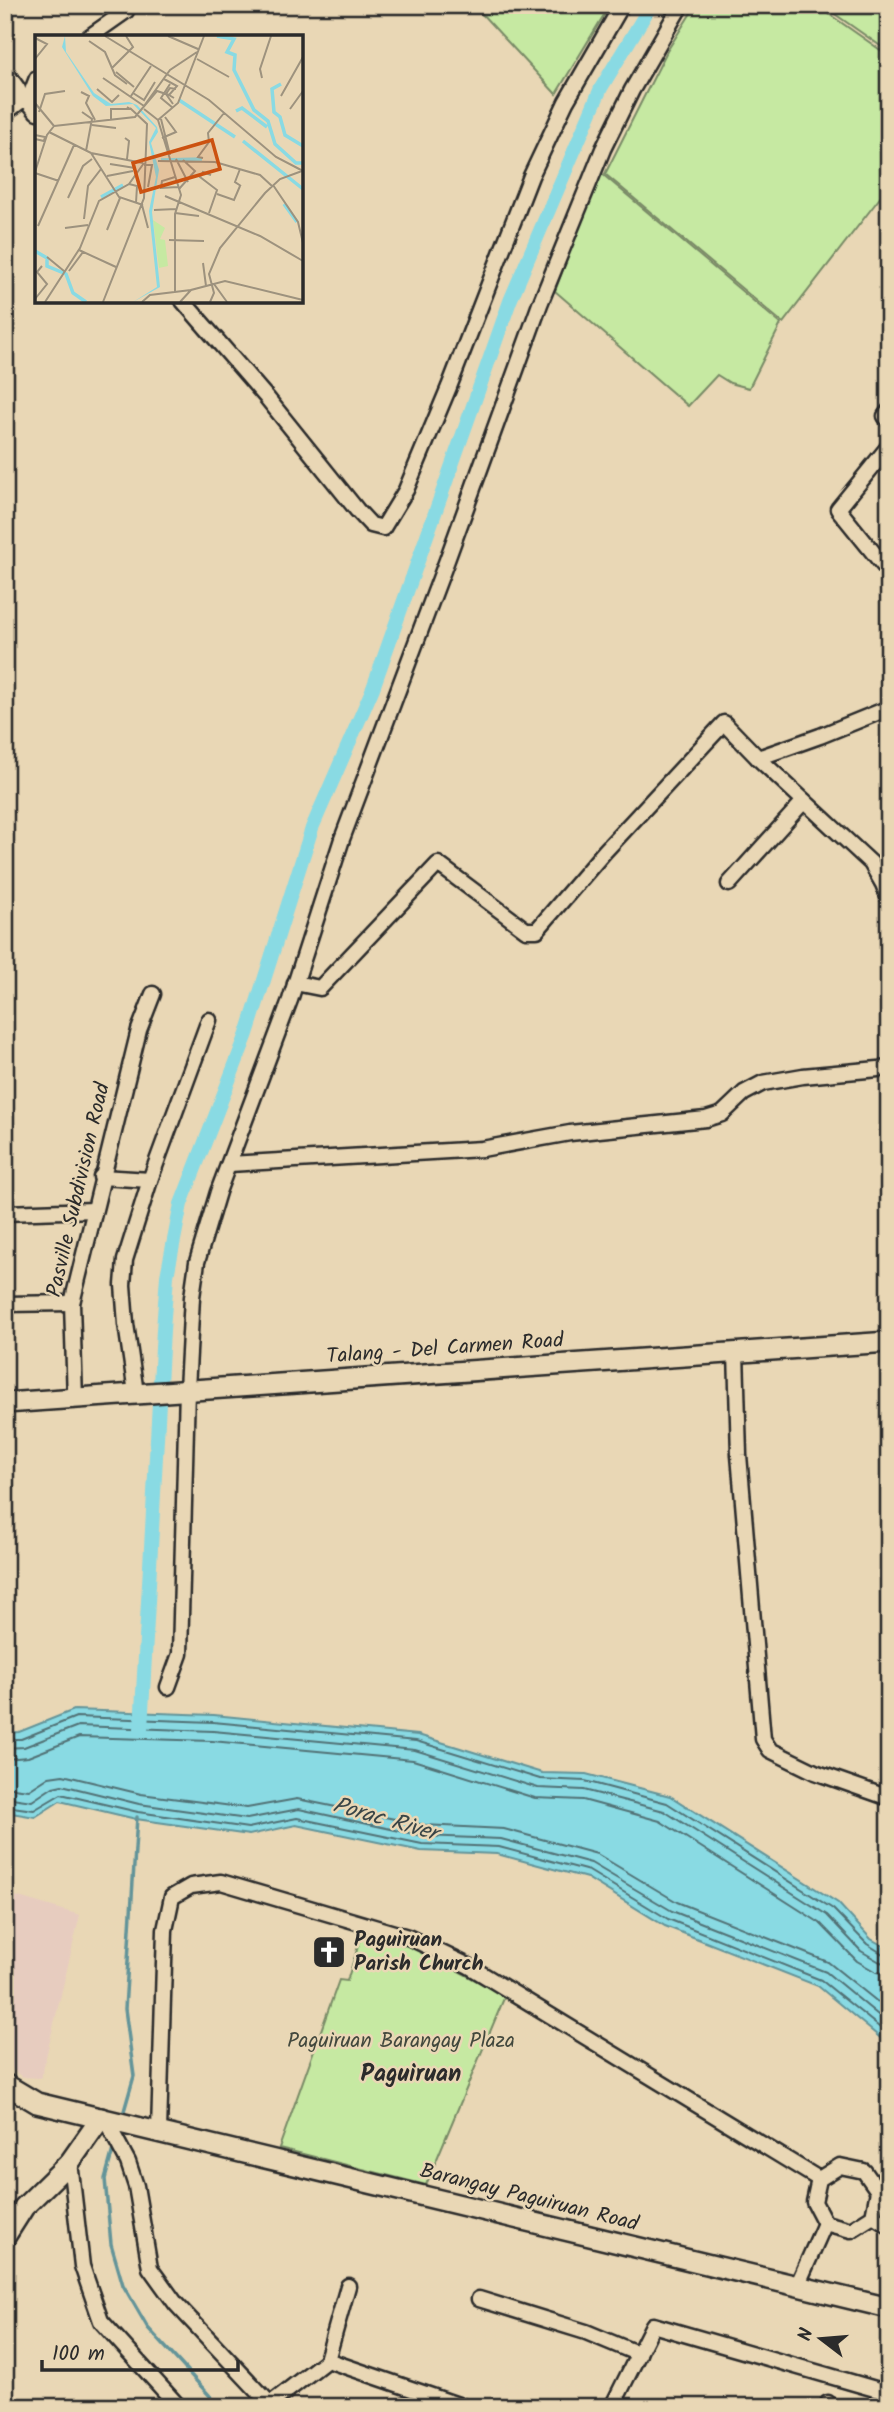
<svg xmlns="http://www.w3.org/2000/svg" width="894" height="2412" font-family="Kalam,sans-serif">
  <rect width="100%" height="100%" fill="#e9d7b5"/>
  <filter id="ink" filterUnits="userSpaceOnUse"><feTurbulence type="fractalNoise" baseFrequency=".0143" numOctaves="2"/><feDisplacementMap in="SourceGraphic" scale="14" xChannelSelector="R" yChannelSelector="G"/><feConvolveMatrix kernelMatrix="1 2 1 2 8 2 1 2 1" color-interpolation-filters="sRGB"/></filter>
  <g filter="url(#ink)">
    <path fill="#e7ccbf" d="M 5,1893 L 80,1915 L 41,2078 L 22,2077 L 5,2063 Z"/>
    <g fill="#c6e9a2" stroke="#788a66" stroke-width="2">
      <path d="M 488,5 L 610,5 L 556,94 L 480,12 Z"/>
      <path d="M 696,5 L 816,5 L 889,56 L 889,186 L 783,323 L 605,174 L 667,51 Z"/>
      <path d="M 822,5 L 889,5 L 889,53 L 889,52 Z"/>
      <path d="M 601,173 L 781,324 L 749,388 L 730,383 L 717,375 L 688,406 L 555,291 L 588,202 Z"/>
      <path d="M 363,1931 L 407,1943 L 505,1996 L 426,2185 L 279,2148 L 339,1980 L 347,1981 Z"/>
    </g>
    <path fill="#89dae3" stroke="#639499" stroke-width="2" d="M 74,1710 L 214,1715 L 418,1735 L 542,1773 L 586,1774 L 670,1796 L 838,1903 L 871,1939 L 889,1949 L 889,2045 L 818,1986 L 665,1926 L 587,1878 L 497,1854 L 421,1851 L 296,1825 L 249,1835 L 136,1819 L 60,1801 L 35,1817 L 5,1812 L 5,1733 L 19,1732 Z"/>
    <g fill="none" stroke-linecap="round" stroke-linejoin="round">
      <g stroke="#517175" stroke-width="2">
        <path d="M 5,1739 L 21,1739 L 76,1717 L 213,1722 L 416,1741 L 540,1779 L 585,1781 L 667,1803 L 833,1909 L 867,1944 L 883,1954 L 889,1955"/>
        <path d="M 5,1748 L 24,1747 L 78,1726 L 213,1731 L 415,1750 L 538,1788 L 584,1790 L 664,1811 L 827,1915 L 861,1951 L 880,1962 L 889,1964"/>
        <path d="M 5,1759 L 28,1757 L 79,1737 L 212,1741 L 413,1760 L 535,1798 L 583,1800 L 660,1821 L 820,1923 L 857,1961 L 876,1972 L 889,1974"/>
        <path d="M 5,1787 L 29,1790 L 49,1777 L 63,1775 L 141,1794 L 247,1808 L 297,1799 L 424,1825 L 504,1829 L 597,1854 L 677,1902 L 828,1962 L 889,2011"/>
        <path d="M 5,1797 L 32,1801 L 53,1787 L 62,1785 L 139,1804 L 247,1819 L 299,1809 L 423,1836 L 501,1839 L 591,1863 L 672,1911 L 826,1972 L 889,2024"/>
        <path d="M 5,1806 L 34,1810 L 61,1794 L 138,1812 L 248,1828 L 297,1818 L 422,1844 L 499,1847 L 589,1871 L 668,1919 L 821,1980 L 889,2035"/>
      </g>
      <g stroke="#639499" stroke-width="3.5">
        <path d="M 122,2118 L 134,2076 L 125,2009 L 137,1817"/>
        <path d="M 114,2146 L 105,2179 L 111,2244 L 123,2285 L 148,2328 L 220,2407"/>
      </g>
      <path stroke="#89dae3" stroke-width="14" d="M 141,1729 L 163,1330 L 167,1276 L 181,1204 L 247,1034 L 312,828 L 373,688 L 510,301 L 601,88 L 651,5"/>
      <g stroke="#2b2b2b" stroke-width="19">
        <g id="street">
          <path d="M 89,37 L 126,11 L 129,5"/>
          <path d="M 5,71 L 18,89 L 21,101"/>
          <path d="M 28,101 L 37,78"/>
          <path d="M 5,113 L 21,101 L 28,101 L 37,112"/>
          <path d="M 183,301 L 267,398 L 357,510 L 371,525 L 383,528 L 406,490 L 449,387 L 531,176 L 566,102 L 622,5"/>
          <path d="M 889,411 L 885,416 L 889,421"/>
          <path d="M 889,446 L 838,509 L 889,572"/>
          <path d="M 758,758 L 820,736 L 889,708"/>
          <path d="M 729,884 L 804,801"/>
          <path d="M 295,983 L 320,988 L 438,864 L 526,930 L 537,930 L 605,851 L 724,723 L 758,758 L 871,863 L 883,884 L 889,899"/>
          <path d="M 229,1164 L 482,1149 L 570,1133 L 706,1119 L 722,1114 L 744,1093 L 763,1083 L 803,1076 L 889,1068"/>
          <path d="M 101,1177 L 150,1180"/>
          <path d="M 5,1213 L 94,1210"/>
          <path d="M 5,1304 L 72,1303"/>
          <path d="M 736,1352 L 739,1455 L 763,1739 L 770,1750 L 815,1772 L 889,1798"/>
          <path d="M 136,1393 L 126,1324 L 123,1285 L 125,1260 L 150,1180 L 209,1020"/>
          <path d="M 75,1400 L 72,1303 L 139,1030 L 153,994"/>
          <path d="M 168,1687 L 180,1654 L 187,1389 L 192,1297 L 197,1262 L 218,1192 L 290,1000 L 342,839 L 447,560 L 540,304 L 603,149 L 632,90 L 681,5"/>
          <path d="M 105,2119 L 128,2162 L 136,2186 L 150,2268 L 176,2304 L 273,2407"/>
          <path d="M 159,2131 L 165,1930 L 172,1897 L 191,1886 L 221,1882 L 408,1937 L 469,1966 L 819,2179"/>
          <path d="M 70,2162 L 82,2266 L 101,2321 L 179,2407"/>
          <path d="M 840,2166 L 864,2171 L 878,2191 L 873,2216 L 851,2230 L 825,2223 L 814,2202 L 819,2179 Z"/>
          <path d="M 873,2216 L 889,2226"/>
          <path d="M 348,2286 L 327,2360 L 464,2407"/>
          <path d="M 797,2286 L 825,2223"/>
          <path d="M 479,2299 L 586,2332 L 639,2354"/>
          <path d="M 270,2404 L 327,2360"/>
          <path d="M 612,2407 L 653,2325 L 889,2393"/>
          <path d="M 826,2407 L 828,2403"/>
        </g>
      </g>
      <g stroke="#2b2b2b" stroke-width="24">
        <g id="secondary">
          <path d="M 5,1403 L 889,1342"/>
          <path d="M 5,2084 L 37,2103 L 889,2308"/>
          <path d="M 5,2237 L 24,2207 L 70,2162 L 101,2118"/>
        </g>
      </g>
      <use href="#street" stroke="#e9d7b5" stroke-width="14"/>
      <use href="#secondary" stroke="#e9d7b5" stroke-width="19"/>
    </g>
  </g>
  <defs>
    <g id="church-square" transform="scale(1.75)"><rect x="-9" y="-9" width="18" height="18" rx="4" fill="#2b2b2b" stroke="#e9d7b5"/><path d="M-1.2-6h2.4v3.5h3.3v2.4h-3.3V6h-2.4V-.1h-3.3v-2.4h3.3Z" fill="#fff"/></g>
  </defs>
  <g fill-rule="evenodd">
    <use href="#church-square" x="329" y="1952"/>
  </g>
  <g text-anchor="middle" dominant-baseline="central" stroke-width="5" stroke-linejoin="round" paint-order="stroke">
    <g font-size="21" fill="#2b2b2b" stroke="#e9d7b5">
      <text transform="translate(79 1190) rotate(-77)">Pasville Subdivision Road</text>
      <text transform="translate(445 1349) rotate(-4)">Talang - Del Carmen Road</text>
      <text transform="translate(529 2198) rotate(14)">Barangay Paguiruan Road</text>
    </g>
    <g font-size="21" font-weight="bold" fill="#2b2b2b" stroke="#e9d7b5" text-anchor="start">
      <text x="354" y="1940">Paguiruan<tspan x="354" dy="24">Parish Church</tspan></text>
    </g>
    <g font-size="21" fill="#42483d" stroke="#e9d7b5">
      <text x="401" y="2041">Paguiruan Barangay Plaza</text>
    </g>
    <g font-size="23" font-style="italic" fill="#394547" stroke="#e9d7b5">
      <text transform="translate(385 1820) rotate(16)">Porac River</text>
    </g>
    <g font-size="24" font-weight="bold" fill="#2b2b2b" stroke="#e9d7b5">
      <text x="411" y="2074">Paguiruan</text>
    </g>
  </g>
  <g transform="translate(35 35)">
    <rect width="268" height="268" fill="#e9d7b5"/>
    <path d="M 118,185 L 130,193 L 125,204 L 130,205 L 133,231 L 124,233 Z" fill="#c6e9a2"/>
    <path d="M 30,1 L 31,17 L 59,58 L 76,69 L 94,67 L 102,70 L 122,92 L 123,97 L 116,108 L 124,135 L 117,177 L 125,252 L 98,267 L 122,252 L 114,176 L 121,142 L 114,107 L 121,93 L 98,69 L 71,71 L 58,61 L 27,12 Z" fill="#89dae3"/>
    <path fill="none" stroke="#89dae3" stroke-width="3.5" d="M 182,1 L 199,4 L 192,17 L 200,20 L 199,35 L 219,75 L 233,86 L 240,109 L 261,128 L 268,128M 246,49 L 237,54 L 239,77 L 245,82 L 250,100 L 268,111M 144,65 L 200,102M 201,76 L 207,73 L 232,92M 208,106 L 268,154M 126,125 L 167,124M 66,162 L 88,150M 249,169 L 262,187M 0,216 L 12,223 L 12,231 L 31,239 L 38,258 L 51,267"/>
    <path fill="none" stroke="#9d927e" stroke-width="2" d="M 70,1 L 174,65 L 241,122 L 268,136M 133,1 L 163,14M 0,3 L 12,9 L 0,24M 54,6 L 70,17 L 80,40 L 92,49M 162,24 L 194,42M 77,33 L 98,12 L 91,1M 81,37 L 99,52M 68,43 L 109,71M 227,43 L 225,34 L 236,1M 129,44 L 142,51 L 134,60 L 139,63M 135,49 L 126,63 L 138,73M 62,54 L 77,67 L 84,60M 46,57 L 54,61 L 51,68 L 60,85M 98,58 L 109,65 L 120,47M 96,61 L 116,31M 246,61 L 268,22M 0,68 L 19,91M 138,69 L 131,59 L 135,53 L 141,54M 109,71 L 135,35 L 162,17M 109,74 L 123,85 L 146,160 L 140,179 L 140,257M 255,74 L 268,56M 4,77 L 10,59 L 30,56M 47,77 L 57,84 L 51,116M 76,84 L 76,74 L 95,74 L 92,72M 126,84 L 135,120M 123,85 L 143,68 L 169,1M 57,90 L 81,93M 19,91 L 100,82 L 122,56 L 134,60M 14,97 L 56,118 L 108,128M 0,100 L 10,102 L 9,106 L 0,104M 90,103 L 94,106 L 92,124M 127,103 L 141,97 L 130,82M 56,118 L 84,162 L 108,170M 168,123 L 163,122 L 174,107 L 173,98 L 189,78M 141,124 L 153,147M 123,126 L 180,127 L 225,140 L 237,151M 75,129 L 100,133M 109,130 L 117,130 L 113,152M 205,134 L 200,147 L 206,151M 0,137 L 12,100 L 19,91M 0,138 L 24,146M 72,141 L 98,136M 140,142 L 127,146 L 126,153 L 143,152M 94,149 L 102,151 L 101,168M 238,150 L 263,187 L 268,208M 144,154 L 160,136 L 148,125M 182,159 L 199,165 L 205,151M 130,161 L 225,201 L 268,226M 33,163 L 48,131 L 57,124M 107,170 L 113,193M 119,175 L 141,174M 140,178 L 164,181M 174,178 L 182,155 L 165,142 L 168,137 L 176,140M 49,184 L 53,151 L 66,134M 3,191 L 39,110M 30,193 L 53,190M 72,195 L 85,163M 134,205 L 169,206M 44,215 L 81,232M 12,222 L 29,236M 168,228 L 171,251M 34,236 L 48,217M 179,249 L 192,267M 0,264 L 12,249 L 2,237 L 7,231M 10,267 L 45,213 L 64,166 L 94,149 L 109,128M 68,267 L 109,163 L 112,89 L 95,73M 107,267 L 115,260 L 156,255M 145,267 L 156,255 L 190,246 L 268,265M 175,267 L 179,258 L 174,239 L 185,213 L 230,158 L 245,144 L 267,136"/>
    <path fill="#cc5211" fill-opacity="0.15" stroke="#cc5211" stroke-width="3.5" d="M 177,105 L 185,134 L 106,157 L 98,128 Z"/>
    <rect width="268" height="268" fill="none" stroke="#2b2b2b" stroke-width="3.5"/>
  </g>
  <rect width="894" height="2412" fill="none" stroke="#e9d7b5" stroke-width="28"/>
  <rect x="14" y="14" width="866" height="2384" fill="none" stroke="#2b2b2b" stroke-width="2.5" filter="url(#ink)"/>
  <g transform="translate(821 2339) rotate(286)" stroke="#e9d7b5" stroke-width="5" paint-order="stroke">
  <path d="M0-5L12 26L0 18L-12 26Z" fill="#2b2b2b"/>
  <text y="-10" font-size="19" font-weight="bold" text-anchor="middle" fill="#2b2b2b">N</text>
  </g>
  <path d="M42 2360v10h196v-10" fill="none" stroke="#2b2b2b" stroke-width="3.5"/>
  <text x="52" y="2360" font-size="21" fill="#2b2b2b" stroke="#e9d7b5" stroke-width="5" paint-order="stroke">100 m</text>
</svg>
